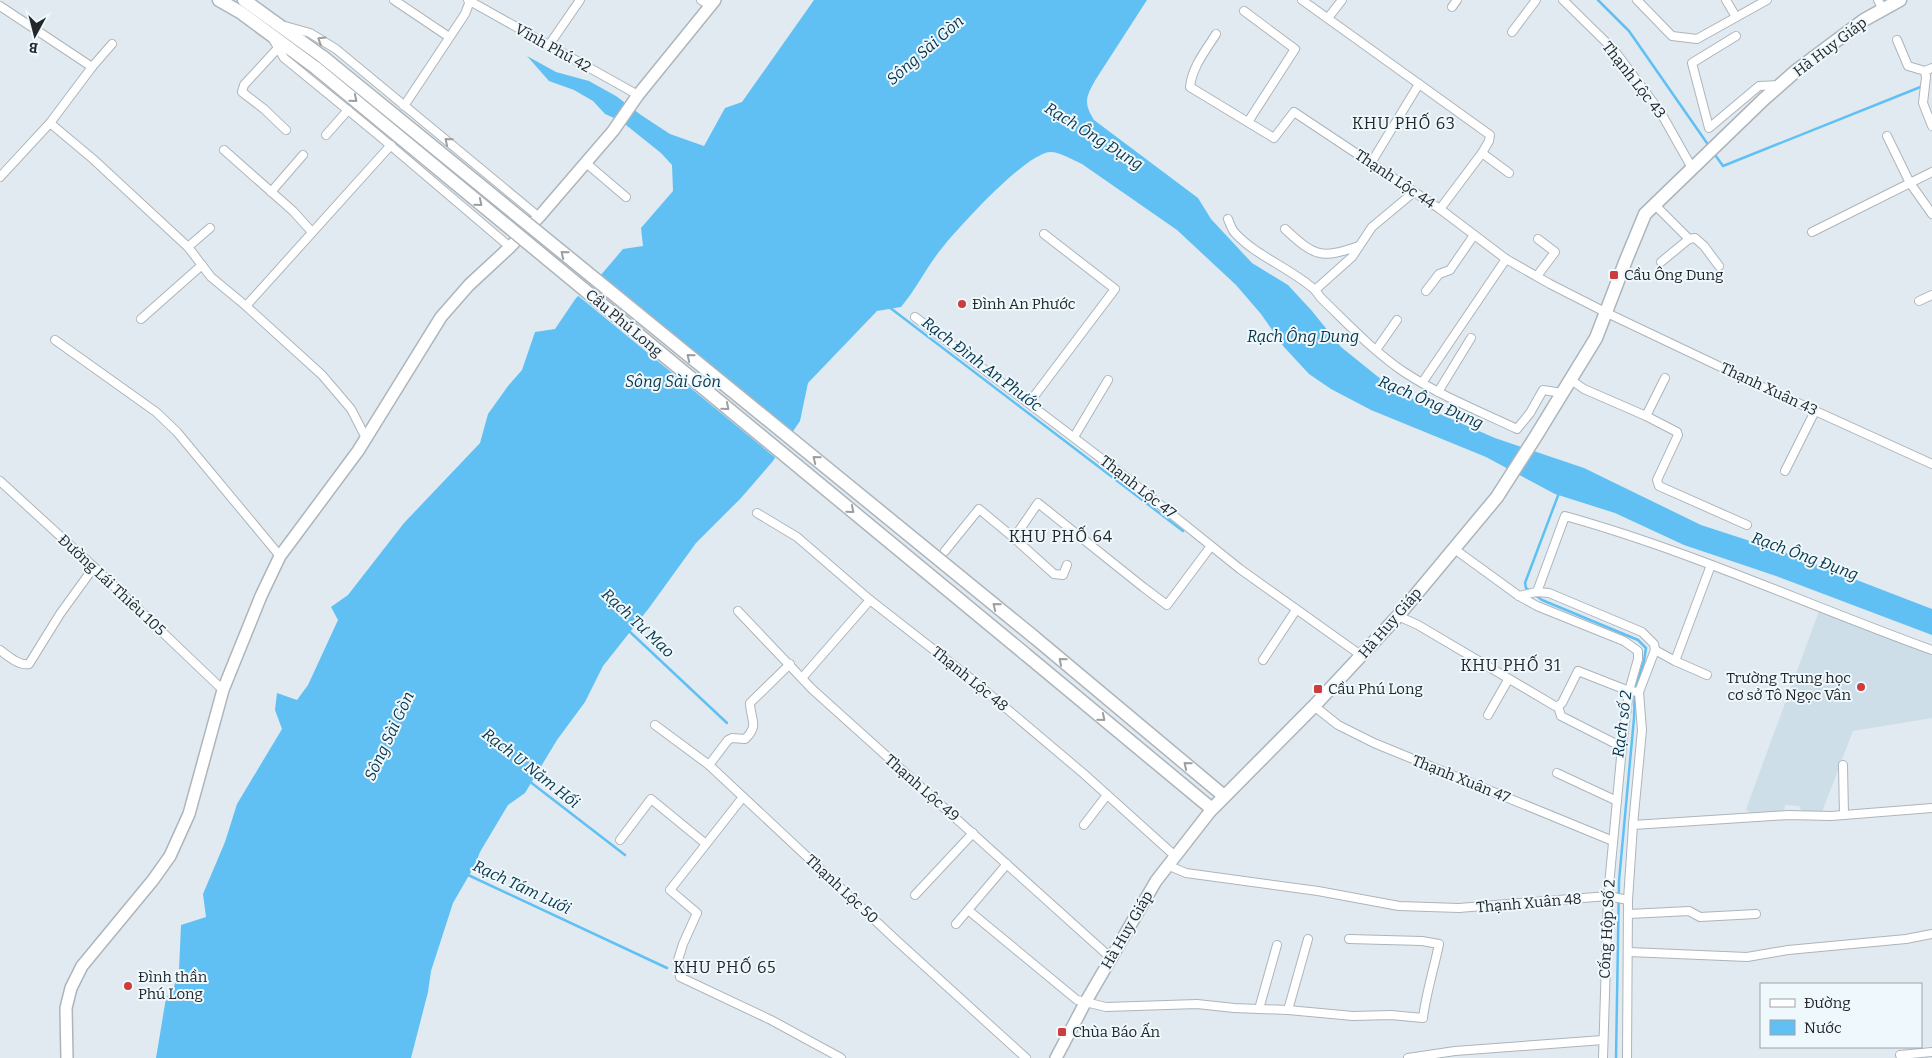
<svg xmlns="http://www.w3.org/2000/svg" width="1932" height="1058" font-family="Bitter,serif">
  <rect width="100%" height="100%" fill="#e1eaf0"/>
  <path fill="#cedee8" d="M 1819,611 L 1928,652 L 1932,656 L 1932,718 L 1853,731 L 1822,812 L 1802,812 L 1799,806 L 1785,805 L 1784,813 L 1750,813 L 1746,809 Z"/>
  <path fill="#60c0f4" d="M 814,0 L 1147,0 L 1096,79 C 1086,97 1083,102 1094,120 L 1198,198 L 1211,219 L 1252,263 L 1288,285 L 1312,311 L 1341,347 L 1382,380 L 1433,411 L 1495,438 L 1584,468 L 1701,525 L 1784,552 L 1932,609 L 1932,635 L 1776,576 L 1684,545 L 1615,513 L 1555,494 L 1486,457 L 1371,410 L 1331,389 L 1309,374 L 1284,347 L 1261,314 L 1236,285 L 1177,230 L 1082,164 C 1073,160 1060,152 1050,152 C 1025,154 959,227 942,248 C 927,266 917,288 901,307 L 877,311 L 808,383 L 800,421 L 773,461 L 741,498 L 696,543 L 649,608 L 603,666 L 585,702 L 557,740 L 525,793 L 508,805 L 480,852 L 475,865 L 453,903 L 431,971 L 428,992 L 411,1058 L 156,1058 L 166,998 L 173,990 L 179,970 L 181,925 L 206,917 L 203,894 L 225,842 L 237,804 L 282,729 L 275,710 L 277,693 L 297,700 L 308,685 L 338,620 L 331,607 L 348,595 L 404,523 L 480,443 L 488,414 L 508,386 L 522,370 L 535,332 L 555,329 L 576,298 L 600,276 L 623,249 L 643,246 L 641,228 L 673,191 L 672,165 L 661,153 L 621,121 L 605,114 L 593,101 L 574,90 L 549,81 L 527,56 L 556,72 L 589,81 L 616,96 L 641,115 L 670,134 L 704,146 L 725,108 L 742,102 Z"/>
  <path fill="#e1eaf0" d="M 598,274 L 794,434 L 777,459 L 576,294 Z"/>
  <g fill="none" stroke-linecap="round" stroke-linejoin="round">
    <g stroke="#60c0f4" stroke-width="2.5">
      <path d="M 1598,0 L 1629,31 L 1709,146"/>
      <path d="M 1713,152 L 1723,166 L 1923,86"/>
      <path d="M 889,307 L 1183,531"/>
      <path d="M 1559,493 L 1525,583 L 1526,588 L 1542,600 L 1638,640 L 1646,648 L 1644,661 L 1635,688 L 1634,718 L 1619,881 L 1616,1058"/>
      <path d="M 629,631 L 727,723"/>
      <path d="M 529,781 L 625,855"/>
      <path d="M 466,874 L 667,968"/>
    </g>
    <g stroke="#adb5bb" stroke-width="10">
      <g id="street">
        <path d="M 394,0 L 449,37"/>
        <path d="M 468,0 L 638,95"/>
        <path d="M 701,0 L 711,6"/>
        <path d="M 1302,0 L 1419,84 L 1371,163"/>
        <path d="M 1563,0 L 1614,50 L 1661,113 L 1692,168"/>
        <path d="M 1637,0 L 1672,36 L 1697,39 L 1767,0"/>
        <path d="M 1726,0 L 1736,17"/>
        <path d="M 1878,0 L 1883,10"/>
        <path d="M 0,6 L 92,67 L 50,123 L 0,177"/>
        <path d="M 1452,7 L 1457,0"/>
        <path d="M 1244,11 L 1295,49 L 1248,122"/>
        <path d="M 1328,18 L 1342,0"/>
        <path d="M 285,26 L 310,33 L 336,49 L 539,217"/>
        <path d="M 1512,32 L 1536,0"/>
        <path d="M 1216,34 C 1206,50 1192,67 1190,87 L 1274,138 L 1294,112 L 1440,209 L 1506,259 L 1550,284 L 1607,313 L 1767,389 L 1932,464"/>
        <path d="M 1736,36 L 1692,63 L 1709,128 L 1759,86 L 1780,85"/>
        <path d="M 273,39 L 284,58 L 377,134 L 510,247"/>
        <path d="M 1897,40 L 1908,66 L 1925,71 L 1932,68"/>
        <path d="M 549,45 L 580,0"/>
        <path d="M 278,48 L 244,85 L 242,92 L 264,109 L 286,130"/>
        <path d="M 92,67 L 112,44"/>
        <path d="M 1925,71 L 1926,77 L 1923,103 L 1932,126"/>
        <path d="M 1419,84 L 1490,135 L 1489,141 L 1482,153"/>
        <path d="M 404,106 L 465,14 L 470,1"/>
        <path d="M 50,123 L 93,159 L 188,247 L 211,277 L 246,306 L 391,145"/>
        <path d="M 326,135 L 348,110"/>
        <path d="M 1887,136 L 1910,183 L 1932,214"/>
        <path d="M 224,150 L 293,211 L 312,232"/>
        <path d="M 586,163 L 626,197"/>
        <path d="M 271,192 L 303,155"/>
        <path d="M 1414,192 L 1372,227 L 1352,257 L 1315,290 L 1321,298 C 1348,324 1373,351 1404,372 C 1439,395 1479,411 1517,429 L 1530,413 L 1543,390 L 1556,392 L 1560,397"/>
        <path d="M 1655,205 L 1689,239"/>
        <path d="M 1440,209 L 1482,153 L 1509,173"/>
        <path d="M 1228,219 C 1230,224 1232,230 1235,233 C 1257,257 1291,268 1315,290"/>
        <path d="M 1285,229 C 1315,257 1321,259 1359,246"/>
        <path d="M 1812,232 L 1932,172"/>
        <path d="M 188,247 L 210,228"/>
        <path d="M 1661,262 L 1689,239 L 1695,238 L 1704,246 L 1719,266"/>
        <path d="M 1537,276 L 1555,252 L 1538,239"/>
        <path d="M 1426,291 L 1439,274 L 1450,270 L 1474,235"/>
        <path d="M 1919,301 L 1932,295"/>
        <path d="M 246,306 L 322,375 L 351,409 L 366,438"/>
        <path d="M 915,317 L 1123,475 L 1240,569 L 1362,656"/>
        <path d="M 141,319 L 202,265"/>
        <path d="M 55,340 L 156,412 L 177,432 L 280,556"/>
        <path d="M 1376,350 L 1397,320"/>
        <path d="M 1571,380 L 1584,389 L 1646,416 L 1665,378"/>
        <path d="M 1422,383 L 1506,259"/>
        <path d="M 1438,392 L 1471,338"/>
        <path d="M 1029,403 L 1115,289 L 1044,234"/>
        <path d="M 1646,416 L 1677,432 L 1678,435 L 1657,480 L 1659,486 L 1747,525"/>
        <path d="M 1074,437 L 1108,380"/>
        <path d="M 1785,471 L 1815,411"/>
        <path d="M 0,481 L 94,567 L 223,690"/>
        <path d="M 757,513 L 797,537 L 870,600 L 975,682 L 1084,774 L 1174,855"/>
        <path d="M 1453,548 L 1519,596 L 1537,606 L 1624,641 L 1638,651 L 1638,659 L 1629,691 L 1622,747"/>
        <path d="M 945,551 L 979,509 L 1014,538"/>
        <path d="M 1067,565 L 1063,575 L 1054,574 L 1014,538 L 1038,503 L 1143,587 L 1167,605 L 1211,546"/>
        <path d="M 1537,592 L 1565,516 C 1691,551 1810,606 1932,650"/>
        <path d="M 1519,596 L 1536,592 L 1549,593 L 1642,632 L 1654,644 L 1655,650"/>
        <path d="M 738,611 L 812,689 L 1111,958"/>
        <path d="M 1398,616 L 1418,625 L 1555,706 L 1558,706 L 1562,703 L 1578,671 L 1629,691 L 1639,692"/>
        <path d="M 0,650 C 8,656 19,666 29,664 L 60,614 L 94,567"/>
        <path d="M 1655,650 L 1675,661 L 1707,675"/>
        <path d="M 1263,660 L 1296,610"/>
        <path d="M 1675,661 L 1711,565"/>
        <path d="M 802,678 L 870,600"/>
        <path d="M 1314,706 L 1338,725 L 1374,743 L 1613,841"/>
        <path d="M 1558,706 L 1561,716 L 1622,747 L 1608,896 L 1603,1058"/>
        <path d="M 1488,715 L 1508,680"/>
        <path d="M 655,725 L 709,765 L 896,940 L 1026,1058"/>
        <path d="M 709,765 L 728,740 L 732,738 L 745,739 C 760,725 750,719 750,703 L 790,664"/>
        <path d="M 1843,765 L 1844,815"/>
        <path d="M 1557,773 L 1617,801"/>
        <path d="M 743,797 L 670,890 L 697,913 L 683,944 L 678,960 L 680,977 L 771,1020 L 841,1058"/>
        <path d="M 1084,825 L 1107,795"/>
        <path d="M 1633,825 L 1642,730 L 1639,692 L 1655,650"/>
        <path d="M 620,840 L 651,799 L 706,844"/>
        <path d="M 1167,865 L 1186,873 L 1318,891 L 1399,906 L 1459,908 L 1608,896 L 1628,900"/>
        <path d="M 915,895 L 973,833"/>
        <path d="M 968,910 L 1077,1000 L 1106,1007 L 1197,1004 L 1234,1008 L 1288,1010 L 1353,1016 L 1391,1015 L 1423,1018 C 1426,993 1434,969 1439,944 L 1422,941 L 1349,939"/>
        <path d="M 1629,914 L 1689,911 L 1700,917 L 1756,914"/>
        <path d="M 956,924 L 1007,864"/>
        <path d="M 1629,952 L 1747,957 L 1788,950 L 1906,939 L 1932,934"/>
        <path d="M 1259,1009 L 1277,945"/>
        <path d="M 1288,1010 L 1308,939"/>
        <path d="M 1900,1055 L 1932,1052"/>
        <path d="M 1408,1058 L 1455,1051 L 1603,1040"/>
        <path d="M 1627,1058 L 1628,900 L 1633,825 L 1788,815 L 1831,816 L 1932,808"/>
      </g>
    </g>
    <g stroke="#adb5bb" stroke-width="14">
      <g id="secondary">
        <path d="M 67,1058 L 66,1008 L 71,988 L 82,966 L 153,880 L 170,856 L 189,814 L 223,690 L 261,596 L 280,556 L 358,451 L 441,317 L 469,285 L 510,247 L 539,217 L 613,131 L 638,95 L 715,0"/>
        <path d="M 1056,1058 L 1085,1003 L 1156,881 L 1212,809"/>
      </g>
    </g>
    <g stroke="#adb5bb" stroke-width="15">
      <g id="primary">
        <path d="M 219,0 L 240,12 L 316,68"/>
        <path d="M 244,0 L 323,57"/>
        <path d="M 1034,637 L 1224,796"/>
        <path d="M 1024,653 L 1212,809 L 1314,706 L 1398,616 L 1497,497 L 1536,436 L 1596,338 L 1626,260 L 1645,214 L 1764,99 L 1797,70 L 1864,20 L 1900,0"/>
      </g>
    </g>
    <use href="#street" stroke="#fff" stroke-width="8"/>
    <use href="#secondary" stroke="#fff" stroke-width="11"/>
    <use href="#primary" stroke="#fff" stroke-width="12"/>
    <g stroke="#adb5bb" stroke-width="15" stroke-linecap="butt">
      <g id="primary-bridge">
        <path d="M 323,57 L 1034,637"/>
        <path d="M 316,68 L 1024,653"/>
      </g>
    </g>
    <use href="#primary-bridge" stroke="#fff" stroke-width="12"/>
  </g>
  <defs><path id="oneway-chevron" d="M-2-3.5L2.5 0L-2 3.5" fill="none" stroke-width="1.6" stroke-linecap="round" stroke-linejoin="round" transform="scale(1.25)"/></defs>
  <g stroke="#9c9e9f">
    <use href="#oneway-chevron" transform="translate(321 40) rotate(-148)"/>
    <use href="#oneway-chevron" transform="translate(354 99) rotate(40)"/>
    <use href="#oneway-chevron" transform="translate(448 141) rotate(-140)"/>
    <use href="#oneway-chevron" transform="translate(479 203) rotate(40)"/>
    <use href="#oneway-chevron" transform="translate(564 254) rotate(-141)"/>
    <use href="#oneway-chevron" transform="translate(690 357) rotate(-141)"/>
    <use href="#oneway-chevron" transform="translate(726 407) rotate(40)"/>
    <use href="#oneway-chevron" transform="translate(816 459) rotate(-141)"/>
    <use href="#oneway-chevron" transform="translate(851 510) rotate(40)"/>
    <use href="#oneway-chevron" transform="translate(996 606) rotate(-141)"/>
    <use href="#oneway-chevron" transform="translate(1062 661) rotate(-139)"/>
    <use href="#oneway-chevron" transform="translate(1102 718) rotate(40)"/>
    <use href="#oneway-chevron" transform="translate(1187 765) rotate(-140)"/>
  </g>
  <g fill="#cc3d3e" stroke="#eef8fd" stroke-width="2">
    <rect x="1609" y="270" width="10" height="10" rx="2.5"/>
    <circle cx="962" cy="304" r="5"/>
    <circle cx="1861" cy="687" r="5"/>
    <rect x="1313" y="684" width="10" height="10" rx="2.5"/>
    <circle cx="128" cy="986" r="5"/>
    <rect x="1057" y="1027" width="10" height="10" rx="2.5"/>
  </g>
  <g text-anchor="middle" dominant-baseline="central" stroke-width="4" stroke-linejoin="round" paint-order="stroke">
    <g font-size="15" fill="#242729" stroke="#eef8fd">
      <text transform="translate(1830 47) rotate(-37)">Hà Huy Giáp</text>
      <text transform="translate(553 48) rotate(29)">Vĩnh Phú 42</text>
      <text transform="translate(1634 80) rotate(52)">Thạnh Lộc 43</text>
      <text transform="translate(1395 179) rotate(34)">Thạnh Lộc 44</text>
      <text transform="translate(624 323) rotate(40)">Cầu Phú Long</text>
      <text transform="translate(1769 389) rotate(25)">Thạnh Xuân 43</text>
      <text transform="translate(1138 487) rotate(38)">Thạnh Lộc 47</text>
      <text transform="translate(112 585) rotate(43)">Đường Lái Thiêu 105</text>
      <text transform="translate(1390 623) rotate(-49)">Hà Huy Giáp</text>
      <text transform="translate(970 679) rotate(39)">Thạnh Lộc 48</text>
      <text transform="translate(1461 779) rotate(22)">Thạnh Xuân 47</text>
      <text transform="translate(922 788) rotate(41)">Thạnh Lộc 49</text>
      <text transform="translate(842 889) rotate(43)">Thạnh Lộc 50</text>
      <text transform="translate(1529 903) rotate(-5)">Thạnh Xuân 48</text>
      <text transform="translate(1607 929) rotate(-87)">Cống Hộp Số 2</text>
      <text transform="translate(1127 930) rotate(-60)">Hà Huy Giáp</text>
    </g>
    <g font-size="15" fill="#242729" stroke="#eef8fd" text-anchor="start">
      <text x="1624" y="275">Cầu Ông Dung</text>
      <text x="972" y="304">Đình An Phước</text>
      <text x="1851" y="678" text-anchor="end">Trường Trung học<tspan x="1851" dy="17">cơ sở Tô Ngọc Vân</tspan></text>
      <text x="1328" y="689">Cầu Phú Long</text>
      <text x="138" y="977">Đình thần<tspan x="138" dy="17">Phú Long</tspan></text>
      <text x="1072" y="1032">Chùa Báo Ấn</text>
    </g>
    <g font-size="16" font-style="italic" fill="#083449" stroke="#eef8fd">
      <text transform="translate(925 50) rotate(-41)">Sông Sài Gòn</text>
      <text transform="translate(1094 136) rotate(32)">Rạch Ông Đụng</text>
      <text x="1303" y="336">Rạch Ông Dung</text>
      <text transform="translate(982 364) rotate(37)">Rạch Đình An Phước</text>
      <text x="673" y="381">Sông Sài Gòn</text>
      <text transform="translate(1431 402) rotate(23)">Rạch Ông Đụng</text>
      <text transform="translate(1805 556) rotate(20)">Rạch Ông Đụng</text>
      <text transform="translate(638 623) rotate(43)">Rạch Tư Mao</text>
      <text transform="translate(1622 724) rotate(-83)">Rạch số 2</text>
      <text transform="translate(389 736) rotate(-65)">Sông Sài Gòn</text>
      <text transform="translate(531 768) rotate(38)">Rạch U Năm Hối</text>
      <text transform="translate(522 887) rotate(25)">Rạch Tám Lưới</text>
    </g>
    <g font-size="16" letter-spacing="1" fill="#242729" stroke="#eef8fd">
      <text x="1404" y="123">KHU PHỐ 63</text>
      <text x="1061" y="536">KHU PHỐ 64</text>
      <text x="1511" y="665">KHU PHỐ 31</text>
      <text x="725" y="967">KHU PHỐ 65</text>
    </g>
  </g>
  <rect x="1760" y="983" width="162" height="65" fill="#eef8fd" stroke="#9da4a8"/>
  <rect x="1770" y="999" width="25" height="8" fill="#ffffff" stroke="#9da4a8"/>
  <text x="1804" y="1008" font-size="15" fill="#242729">Đường</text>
  <rect x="1770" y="1020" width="25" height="15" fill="#60c0f4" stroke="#9da4a8"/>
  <text x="1804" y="1033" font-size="15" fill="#242729">Nước</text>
  <g transform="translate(35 35) rotate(187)" stroke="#eef8fd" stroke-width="4" paint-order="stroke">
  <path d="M0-4L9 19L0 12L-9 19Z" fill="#242729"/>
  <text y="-8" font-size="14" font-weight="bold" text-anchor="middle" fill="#242729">B</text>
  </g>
</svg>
